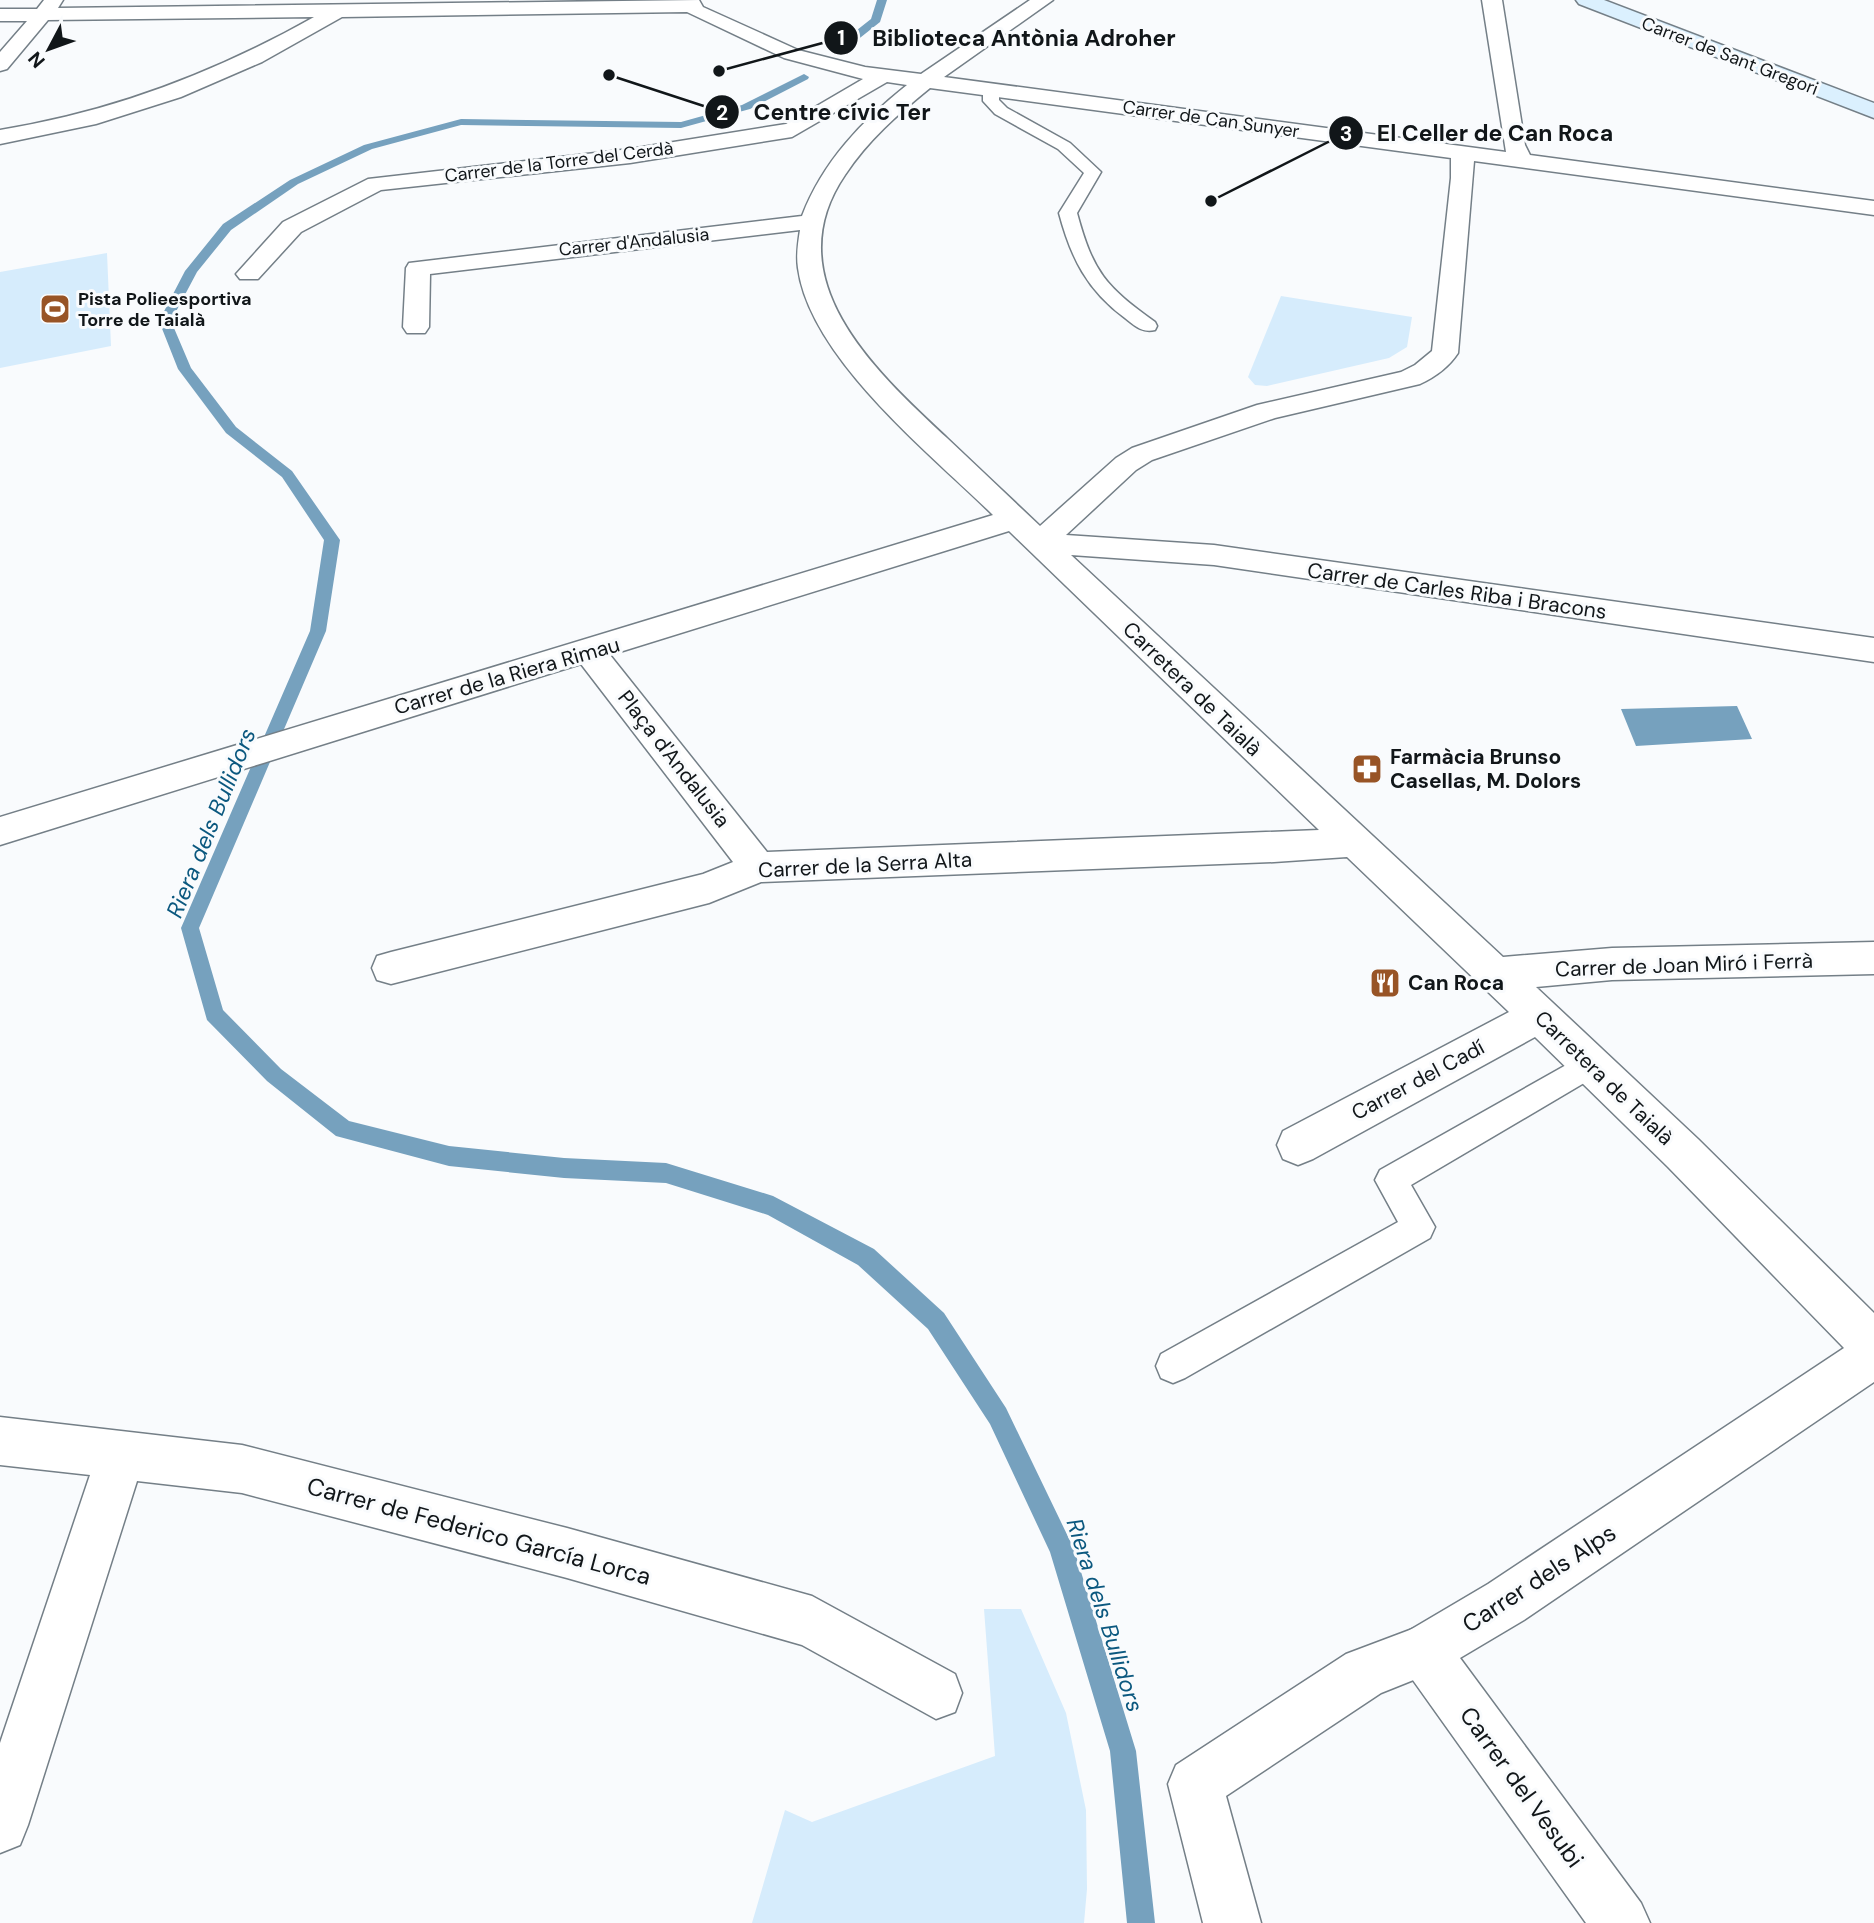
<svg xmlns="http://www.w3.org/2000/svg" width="1874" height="1923" font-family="'DM Sans',sans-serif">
  <rect width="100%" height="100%" fill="#f9fbfd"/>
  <g fill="#d6ecfc">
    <path d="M 107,253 L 111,346 L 0,368 L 0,272 Z"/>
    <path d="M 1281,296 L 1412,317 L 1407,347 L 1389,358 L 1267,386 L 1255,385 L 1248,377 Z"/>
    <path d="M 984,1609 L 1021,1609 L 1066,1713 L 1086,1810 L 1087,1889 L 1084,1923 L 752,1923 L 785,1810 L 812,1822 L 995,1756 Z"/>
  </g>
  <path fill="#76a1be" d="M 1737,706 L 1752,739 L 1636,746 L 1621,709 Z"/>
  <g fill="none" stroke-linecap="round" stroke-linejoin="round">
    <g fill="#76a1be" fill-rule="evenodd">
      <path d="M 877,0 L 887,0 L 880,22 L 846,49 L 838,49 L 838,45 L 871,19 Z"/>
      <path d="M 804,74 L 809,77 L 808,79 L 750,109 L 681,128 L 461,125 L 372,149 L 298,184 L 231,230 L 197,272 L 171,321 L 191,368 L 236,427 L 292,471 L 340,540 L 326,631 L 199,928 L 223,1010 L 281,1069 L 349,1121 L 449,1146 L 564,1158 L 666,1163 L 773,1196 L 874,1249 L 944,1313 L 1006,1408 L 1074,1549 L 1136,1751 L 1155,1923 L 1127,1923 L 1110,1751 L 1050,1552 L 990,1424 L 928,1329 L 858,1265 L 768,1215 L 666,1183 L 564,1178 L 449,1166 L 336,1136 L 267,1081 L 207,1020 L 181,928 L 310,631 L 324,540 L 282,477 L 226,433 L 178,369 L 159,321 L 185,271 L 223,224 L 290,180 L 364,145 L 461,119 L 681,122 L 742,105 Z"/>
    </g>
    <g stroke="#747f87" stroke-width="3">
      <g id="service">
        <path d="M 991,84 L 999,89 L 999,100 L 1007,108 L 1070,143 L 1101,172 L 1077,213 C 1093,272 1105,286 1155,322 L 1157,326 L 1155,330 C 1142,333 1135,326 1125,318 C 1087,290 1071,258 1059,213 L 1084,173 L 1058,149 L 995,114 L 983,101 L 983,89 Z"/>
        <path d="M 1591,1051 L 1601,1055 L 1606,1064 L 1601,1073 L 1411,1185 L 1435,1227 L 1430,1238 L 1185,1378 L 1173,1383 L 1161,1378 L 1156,1366 L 1161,1354 L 1398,1222 L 1375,1180 L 1380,1170 Z"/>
      </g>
    </g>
    <g stroke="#747f87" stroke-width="3">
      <path id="pedestrian" d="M 1423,1625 L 1441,1633 L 1449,1651 L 1441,1669 L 1381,1693 L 1226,1796 L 1261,1923 L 1203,1923 L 1168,1784 L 1176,1765 L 1346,1654 Z"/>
    </g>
    <g stroke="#747f87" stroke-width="3">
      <g id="minor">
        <path d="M 44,0 L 63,0 L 58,8 L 699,0 L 703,7 L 798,50 L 865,67 L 921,74 L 1030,0 L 1053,0 L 944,77 L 1506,152 L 1482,0 L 1502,0 L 1525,145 L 1530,155 L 1874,201 L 1874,215 L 1474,161 L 1458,353 C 1449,367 1435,377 1420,384 L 1275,418 L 1152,460 L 1136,470 L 1066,535 L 1214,545 L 1874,638 L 1874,662 L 1214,565 L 1071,555 L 1503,957 L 1612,948 L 1874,942 L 1874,974 L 1612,980 L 1536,987 L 1698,1139 L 1874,1313 L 1874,1382 L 1524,1620 L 1460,1658 L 1641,1903 L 1650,1923 L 1586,1923 L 1405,1669 L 1397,1651 L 1405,1633 L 1488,1584 L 1844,1348 L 1668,1167 L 1535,1037 L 1313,1159 L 1298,1165 L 1283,1159 L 1277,1145 L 1283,1131 L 1509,1012 L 1347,857 L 1274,862 L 761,882 L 709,903 L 391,984 L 377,980 L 372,968 L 377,956 L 391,952 L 703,874 L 733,862 L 581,664 L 0,845 L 0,817 L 993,515 C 930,453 810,358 798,268 C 796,255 798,243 800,230 L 430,274 L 429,327 L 425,333 L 407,333 L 403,327 L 406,268 L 409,263 L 802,216 C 823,161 862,121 907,85 L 887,82 L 792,137 L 630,163 L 381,190 L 301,232 L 258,279 L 240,279 L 236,274 L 283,222 L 368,179 L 630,149 L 786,124 L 863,79 L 784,58 L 687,12 L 342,17 L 262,62 L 181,97 L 96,124 L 0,144 L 0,130 C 112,112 215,73 314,17 L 48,20 L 7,69 L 0,71 L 0,52 L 27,21 L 0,21 L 0,9 L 37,9 ZM 930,88 L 1451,158 L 1451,178 L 1432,351 L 1415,365 L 1401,372 L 1257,405 L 1132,448 L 1116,458 L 1040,526 C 1009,497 978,467 947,438 C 876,372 774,279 845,175 C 868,140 898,114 930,88 ZM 1009,531 L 1319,830 L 767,852 L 610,655 Z"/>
        <path d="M 0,1417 L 242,1445 L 567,1528 L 812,1596 L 955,1674 L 962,1693 L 955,1712 L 936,1719 L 802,1645 L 567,1578 L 242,1493 L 137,1481 L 28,1825 L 20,1845 L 0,1853 L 0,1743 L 90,1475 L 0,1465 Z"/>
      </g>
    </g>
    <g stroke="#747f87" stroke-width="3">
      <path id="secondary" d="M 1576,0 L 1604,0 L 1874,103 L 1874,118 L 1579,4 Z"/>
    </g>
    <use href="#service" fill="#fff" fill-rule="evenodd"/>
    <use href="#pedestrian" fill="#fff" fill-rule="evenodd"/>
    <use href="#minor" fill="#fff" fill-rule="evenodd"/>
    <use href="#secondary" fill="#dbf0fe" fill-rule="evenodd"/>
  </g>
  <defs>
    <g id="stadium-square" transform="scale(1.575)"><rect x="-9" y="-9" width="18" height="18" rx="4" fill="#985426" stroke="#f9fbfd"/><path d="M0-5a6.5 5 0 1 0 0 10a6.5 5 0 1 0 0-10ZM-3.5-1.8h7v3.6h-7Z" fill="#fff"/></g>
    <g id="pharmacy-square" transform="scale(1.575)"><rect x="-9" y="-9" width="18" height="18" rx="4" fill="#985426" stroke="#f9fbfd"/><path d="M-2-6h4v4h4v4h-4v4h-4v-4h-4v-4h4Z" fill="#fff"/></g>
    <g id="restaurant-square" transform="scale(1.575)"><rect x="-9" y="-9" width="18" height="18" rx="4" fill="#985426" stroke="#f9fbfd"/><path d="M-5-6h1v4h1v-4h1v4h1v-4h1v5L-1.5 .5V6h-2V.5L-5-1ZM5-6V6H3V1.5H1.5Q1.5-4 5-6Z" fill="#fff"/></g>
  </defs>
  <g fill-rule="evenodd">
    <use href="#stadium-square" x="55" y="309"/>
    <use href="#pharmacy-square" x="1367" y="769"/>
    <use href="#restaurant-square" x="1385" y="983"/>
  </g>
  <g text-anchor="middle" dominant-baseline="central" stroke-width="6" stroke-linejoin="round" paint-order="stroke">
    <g font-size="18" fill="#111619" stroke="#f9fbfd">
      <text transform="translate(1730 56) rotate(21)">Carrer de Sant Gregori</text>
      <text transform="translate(1211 119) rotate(8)">Carrer de Can Sunyer</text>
      <text transform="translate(559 162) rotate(-7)">Carrer de la Torre del Cerdà</text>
      <text transform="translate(634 242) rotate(-6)">Carrer d'Andalusia</text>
    </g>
    <g font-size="18" font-weight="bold" fill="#111619" stroke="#f9fbfd" text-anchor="start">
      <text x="78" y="299">Pista Polieesportiva<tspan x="78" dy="21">Torre de Taialà</tspan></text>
    </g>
    <g font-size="21" fill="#111619" stroke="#f9fbfd">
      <text transform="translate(1457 591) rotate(8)">Carrer de Carles Riba i Bracons</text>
      <text transform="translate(507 676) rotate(-16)">Carrer de la Riera Rimau</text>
      <text transform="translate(1192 689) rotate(44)">Carretera de Taialà</text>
      <text transform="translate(674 759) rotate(52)">Plaça d'Andalusia</text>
      <text transform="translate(865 865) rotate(-3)">Carrer de la Serra Alta</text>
      <text transform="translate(1684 965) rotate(-2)">Carrer de Joan Miró i Ferrà</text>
      <text transform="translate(1604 1078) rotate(44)">Carretera de Taialà</text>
      <text transform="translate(1418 1080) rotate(-28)">Carrer del Cadí</text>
    </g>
    <g font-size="21" font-weight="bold" fill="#111619" stroke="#f9fbfd" text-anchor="start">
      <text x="1390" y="757">Farmàcia Brunso<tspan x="1390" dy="24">Casellas, M. Dolors</tspan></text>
      <text x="1408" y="983">Can Roca</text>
    </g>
    <g font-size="23" font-style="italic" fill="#0b587f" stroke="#f9fbfd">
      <text transform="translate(211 823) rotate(-68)">Riera dels Bullidors</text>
      <text transform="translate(1105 1615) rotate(72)">Riera dels Bullidors</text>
    </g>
    <g font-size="24" fill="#111619" stroke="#f9fbfd">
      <text transform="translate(479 1531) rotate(15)">Carrer de Federico García Lorca</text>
      <text transform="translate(1539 1578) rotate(-33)">Carrer dels Alps</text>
      <text transform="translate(1522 1787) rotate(54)">Carrer del Vesubi</text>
    </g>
  </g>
  <path fill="none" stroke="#111619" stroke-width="2.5" d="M719 71L841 38M609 75L722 112M1211 201L1346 133"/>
  <g fill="#111619" stroke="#f9fbfd" stroke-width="2.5">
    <circle cx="719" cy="71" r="7"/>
    <circle cx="609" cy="75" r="7"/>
    <circle cx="1211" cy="201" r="7"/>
    <circle cx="841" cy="38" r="18"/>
    <circle cx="722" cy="112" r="18"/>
    <circle cx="1346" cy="133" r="18"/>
  </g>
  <g font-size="21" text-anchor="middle" font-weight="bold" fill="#fff">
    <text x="841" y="45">1</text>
    <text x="722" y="120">2</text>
    <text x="1346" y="141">3</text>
  </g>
  <g font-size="23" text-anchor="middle" font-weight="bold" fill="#111619" stroke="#f9fbfd" stroke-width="6" stroke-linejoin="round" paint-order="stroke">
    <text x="1024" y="46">Biblioteca Antònia Adroher</text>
    <text x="842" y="120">Centre cívic Ter</text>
    <text x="1495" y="141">El Celler de Can Roca</text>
  </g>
  <g transform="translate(49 49) rotate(229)" stroke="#f9fbfd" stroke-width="5" paint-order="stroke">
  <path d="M0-5L12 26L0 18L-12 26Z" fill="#111619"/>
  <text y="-10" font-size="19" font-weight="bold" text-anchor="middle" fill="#111619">N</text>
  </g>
</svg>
